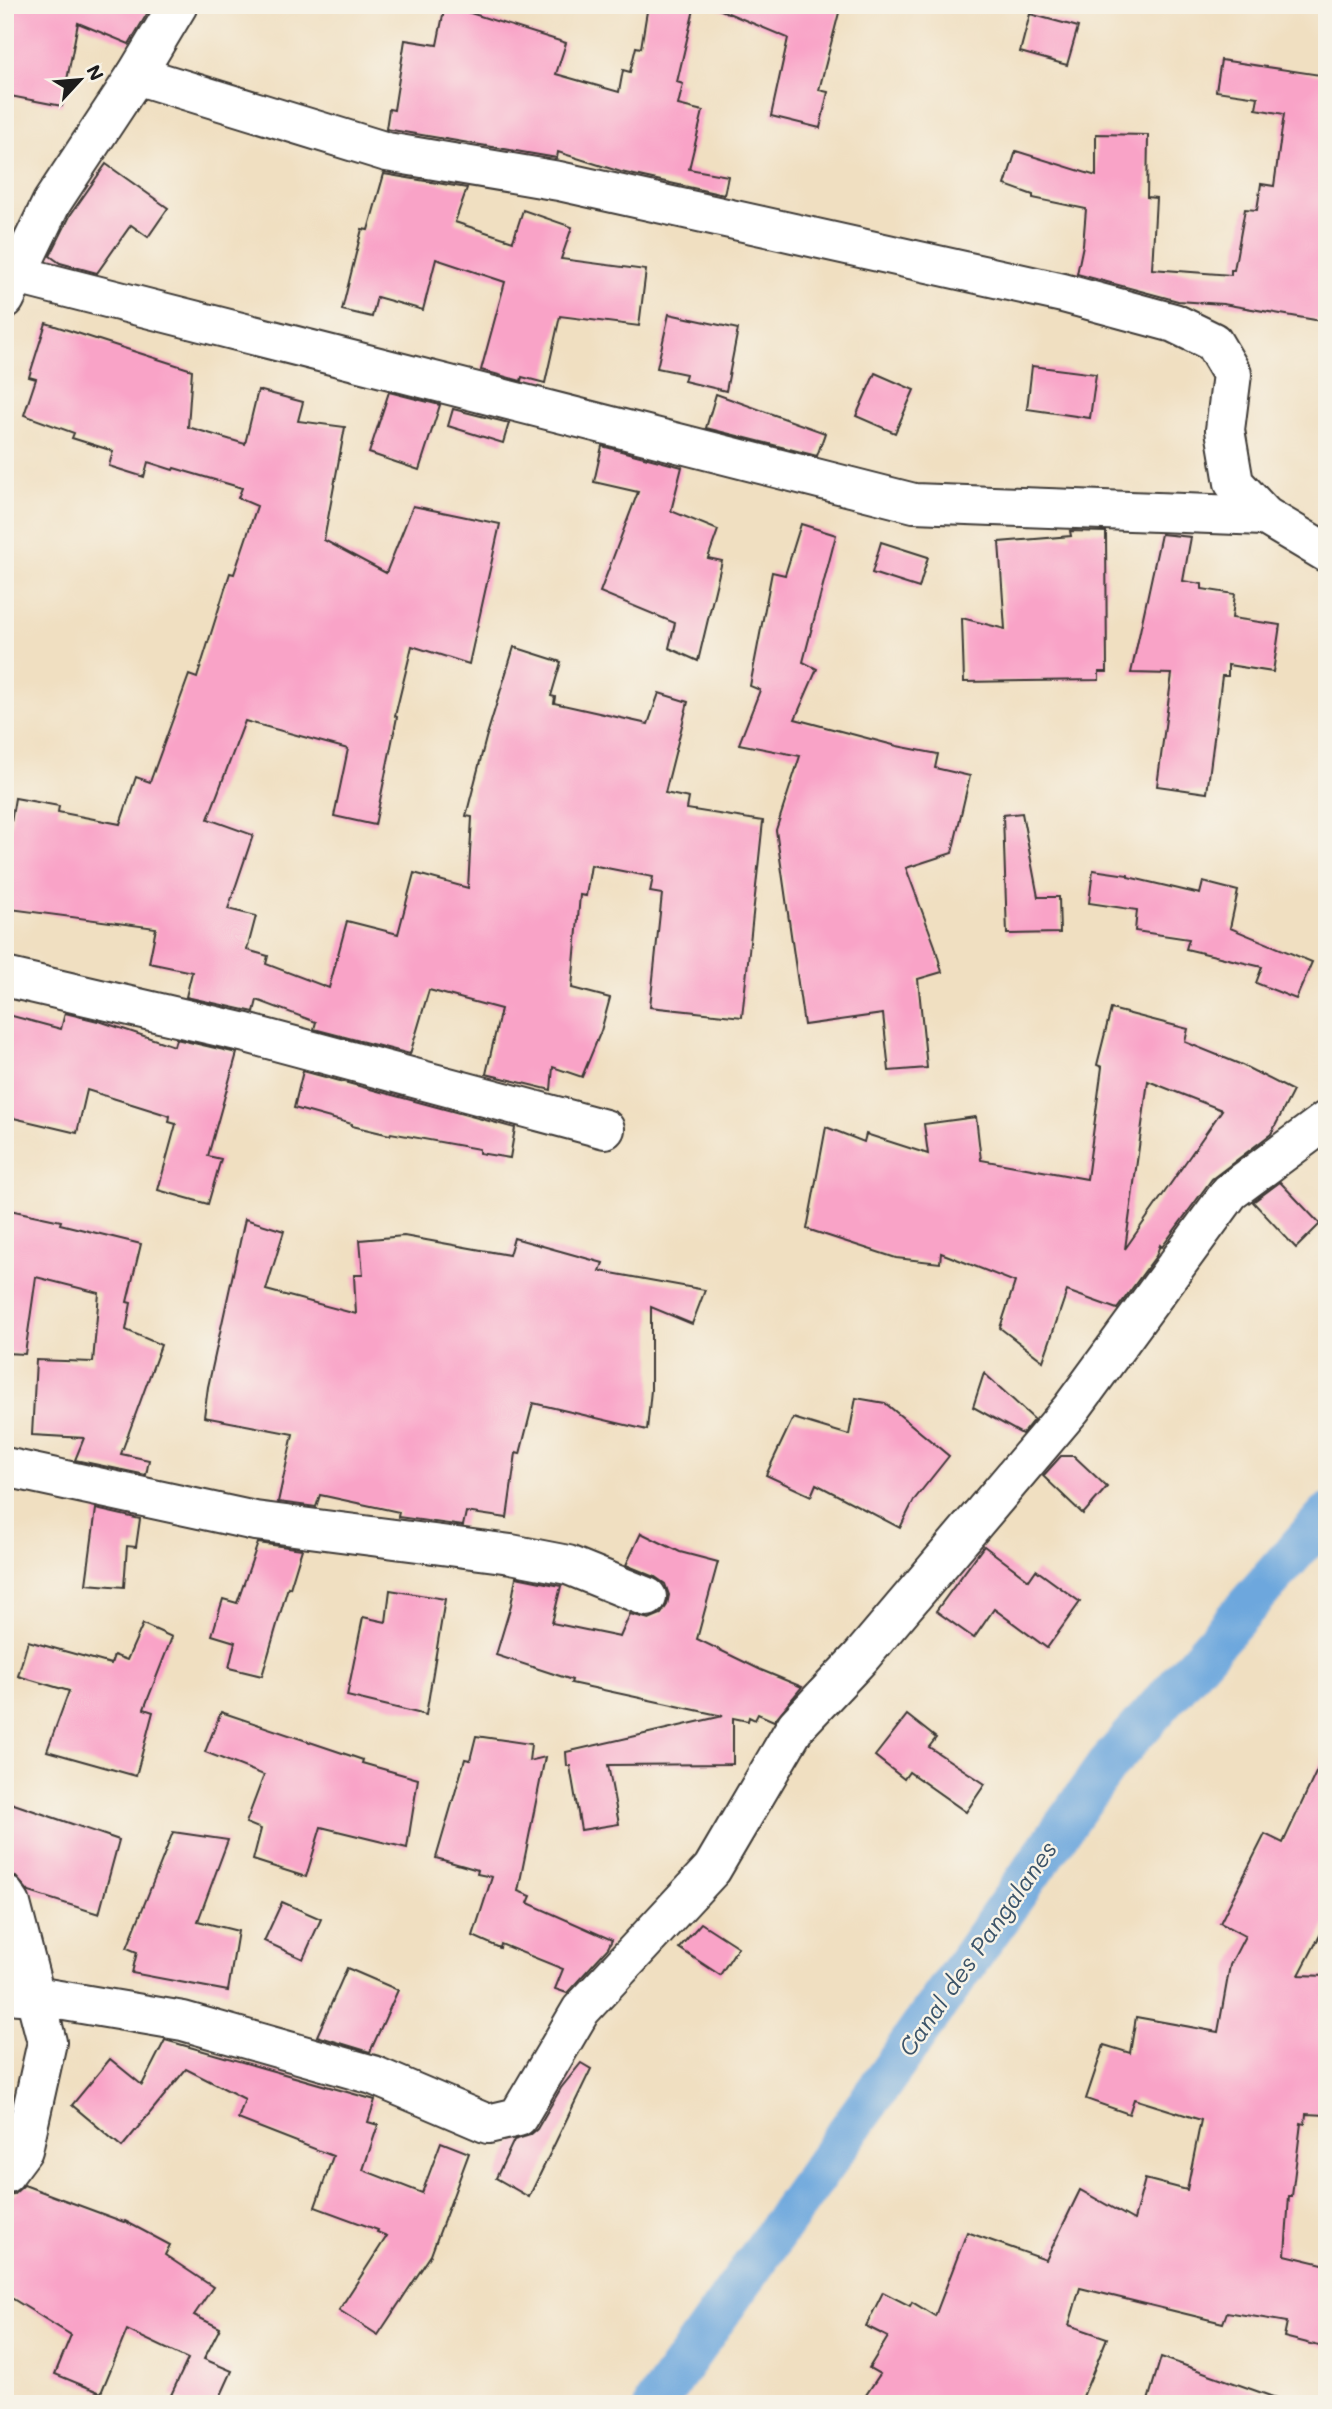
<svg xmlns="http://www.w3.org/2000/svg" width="1332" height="2409" font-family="Mali,sans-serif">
  <rect width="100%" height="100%" fill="#f7f3e8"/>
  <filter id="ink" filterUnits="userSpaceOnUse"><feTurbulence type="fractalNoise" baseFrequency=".0143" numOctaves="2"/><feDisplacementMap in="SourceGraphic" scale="14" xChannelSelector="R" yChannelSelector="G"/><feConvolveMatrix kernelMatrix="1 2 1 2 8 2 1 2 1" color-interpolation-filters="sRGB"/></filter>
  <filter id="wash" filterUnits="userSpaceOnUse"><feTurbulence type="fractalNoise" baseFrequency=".00686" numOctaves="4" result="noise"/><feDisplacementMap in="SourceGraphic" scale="28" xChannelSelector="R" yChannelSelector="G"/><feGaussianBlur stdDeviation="1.57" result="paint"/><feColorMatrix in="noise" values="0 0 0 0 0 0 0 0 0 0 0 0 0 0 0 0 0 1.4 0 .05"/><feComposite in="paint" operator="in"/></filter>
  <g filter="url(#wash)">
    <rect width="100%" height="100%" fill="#f0dfc1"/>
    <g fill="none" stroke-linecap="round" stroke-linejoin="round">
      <path stroke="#6da7dd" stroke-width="42" d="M 655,2404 L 1107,1765 L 1327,1515"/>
    </g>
    <g id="blocks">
      <g fill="#f9a3c7" fill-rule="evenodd">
        <path d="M 5,5 L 142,5 L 150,9 L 129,44 L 78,23 L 62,106 L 5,95 Z"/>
        <path d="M 445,5 L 566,43 L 556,74 L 619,92 L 623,70 L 630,72 L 636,47 L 641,48 L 648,5 L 695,5 L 677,82 L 683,84 L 678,105 L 703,111 L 689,169 L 728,176 L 724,195 L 621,172 L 558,152 L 557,158 L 386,129 L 389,109 L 394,110 L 405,40 L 437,45 Z"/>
        <path d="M 709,5 L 841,5 L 819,90 L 828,92 L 820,128 L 771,116 L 788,38 Z"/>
        <path d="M 1030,14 L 1078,27 L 1067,65 L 1020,52 Z"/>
        <path d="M 1221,60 L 1327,76 L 1327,322 L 1223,304 L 1178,301 L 1077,274 L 1083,245 L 1086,209 L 1033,198 L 1033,195 L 1005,185 L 1016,151 L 1096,176 L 1096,134 L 1148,135 L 1147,197 L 1156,198 L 1152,269 L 1231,275 L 1231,270 L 1234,270 L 1245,209 L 1257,210 L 1261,184 L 1274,186 L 1284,114 L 1256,109 L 1258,97 L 1216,91 Z"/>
        <path d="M 106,164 L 168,208 L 148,237 L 131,225 L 97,273 L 60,263 L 50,256 L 71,214 Z"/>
        <path d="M 384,174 L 467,188 L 455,222 L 513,241 L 523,210 L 572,227 L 561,259 L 646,270 L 639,326 L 560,316 L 545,383 L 522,377 L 521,381 L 481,370 L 505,282 L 436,259 L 423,310 L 377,297 L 372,317 L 342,310 L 362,229 L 368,230 Z"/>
        <path d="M 669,314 L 738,329 L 726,391 L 684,381 L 686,374 L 657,368 Z"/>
        <path d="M 46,323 L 192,370 L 188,427 L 245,444 L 258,390 L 303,402 L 298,421 L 345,427 L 324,540 L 386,573 L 413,506 L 500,524 L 469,664 L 412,646 L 395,716 L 397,717 L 375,825 L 334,816 L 348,749 L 245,721 L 208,819 L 253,835 L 228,909 L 256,916 L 247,950 L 268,956 L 266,964 L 329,988 L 347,921 L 398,934 L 414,873 L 468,888 L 472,817 L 466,816 L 486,738 L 514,647 L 561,662 L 551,696 L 555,697 L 554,703 L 648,724 L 659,693 L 688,702 L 665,793 L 689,798 L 687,809 L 763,821 L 742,1017 L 650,1007 L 662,894 L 650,892 L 653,877 L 591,865 L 586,896 L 580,895 L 572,988 L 610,998 L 601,1031 L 582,1077 L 553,1067 L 551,1090 L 486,1074 L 501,1009 L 429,990 L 410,1054 L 314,1029 L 316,1022 L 257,1000 L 254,1012 L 186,997 L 192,972 L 149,963 L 156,928 L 10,909 L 12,885 L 5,884 L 5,859 L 15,798 L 59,806 L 58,812 L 120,824 L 136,777 L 150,782 L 189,675 L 197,678 L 230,573 L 234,574 L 257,506 L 238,498 L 242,488 L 174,468 L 173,470 L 148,462 L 144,477 L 109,466 L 113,451 L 72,438 L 74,433 L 24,415 L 36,379 L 29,377 Z"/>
        <path d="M 1032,366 L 1096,374 L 1090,418 L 1027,409 Z"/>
        <path d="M 875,373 L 914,390 L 895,433 L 856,416 Z"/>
        <path d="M 389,392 L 440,405 L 419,470 L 369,453 Z"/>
        <path d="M 716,394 L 825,433 L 817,456 L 706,428 Z"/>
        <path d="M 453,409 L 509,423 L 503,443 L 448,426 Z"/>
        <path d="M 602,446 L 682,467 L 671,511 L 718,530 L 708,558 L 722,561 L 698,661 L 669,648 L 675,623 L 600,592 L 638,492 L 594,482 Z"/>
        <path d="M 801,524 L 836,535 L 803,662 L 817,669 L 795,719 L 897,746 L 938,754 L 935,768 L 970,776 L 952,853 L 906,868 L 935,946 L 942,972 L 918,979 L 927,1068 L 889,1071 L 883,1014 L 804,1025 L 776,830 L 800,756 L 739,744 L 760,690 L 750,686 L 772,572 L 785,575 Z"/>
        <path d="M 1070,531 L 1106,532 L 1107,672 L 1099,672 L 1099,680 L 964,682 L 962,618 L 1005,629 L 999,542 L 1071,536 Z"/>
        <path d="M 1161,534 L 1191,537 L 1183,581 L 1202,584 L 1202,589 L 1235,594 L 1232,618 L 1280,625 L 1273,672 L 1228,665 L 1228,676 L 1222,676 L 1207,793 L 1157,786 L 1172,674 L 1131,673 Z"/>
        <path d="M 881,542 L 928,557 L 919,588 L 872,573 Z"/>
        <path d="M 1022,813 L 1038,897 L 1059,897 L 1060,933 L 1007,934 L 1003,815 Z"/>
        <path d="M 1093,870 L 1128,875 L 1128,877 L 1200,894 L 1203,882 L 1238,891 L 1230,928 L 1312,962 L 1296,999 L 1256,983 L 1262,967 L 1186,949 L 1189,939 L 1135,931 L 1137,910 L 1089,903 Z"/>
        <path d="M 1111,1009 L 1188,1029 L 1185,1042 L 1242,1065 L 1293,1091 L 1271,1134 L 1212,1179 L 1162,1247 L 1160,1245 L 1156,1256 L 1117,1309 L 1067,1291 L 1043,1361 L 1000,1328 L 1015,1282 L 941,1253 L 940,1263 L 896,1258 L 807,1229 L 826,1127 L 864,1142 L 866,1134 L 928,1154 L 924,1124 L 976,1117 L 981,1160 L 1087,1179 L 1102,1067 L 1097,1065 ZM 1148,1081 L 1222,1110 L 1125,1249 Z"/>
        <path d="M 65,1013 L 102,1022 L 174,1046 L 176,1039 L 237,1053 L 208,1156 L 221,1159 L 208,1204 L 158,1190 L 176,1124 L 169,1122 L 170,1116 L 87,1090 L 77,1133 L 5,1116 L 5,1014 L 61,1029 Z"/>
        <path d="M 303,1071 L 515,1128 L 510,1158 L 479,1153 L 479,1149 L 391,1133 L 390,1135 L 352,1126 L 352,1124 L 294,1108 Z"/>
        <path d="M 1280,1182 L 1320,1224 L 1296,1248 L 1253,1202 Z"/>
        <path d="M 5,1209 L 61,1221 L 60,1224 L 141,1244 L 127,1302 L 131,1303 L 126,1330 L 161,1345 L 121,1454 L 149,1460 L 146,1475 L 75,1460 L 84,1438 L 32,1435 L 36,1360 L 93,1362 L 99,1293 L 36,1277 L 25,1354 L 5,1353 Z"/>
        <path d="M 245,1219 L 284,1231 L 266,1290 L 356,1314 L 354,1275 L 363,1275 L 360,1240 L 404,1236 L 509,1255 L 514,1238 L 603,1263 L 600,1271 L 705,1290 L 692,1324 L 651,1307 L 651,1390 L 647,1430 L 533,1403 L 520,1454 L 516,1453 L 507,1518 L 466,1512 L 463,1526 L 398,1517 L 399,1512 L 320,1495 L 316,1507 L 278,1502 L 293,1434 L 204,1417 L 208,1387 Z"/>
        <path d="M 984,1373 L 1034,1419 L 1022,1434 L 973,1407 Z"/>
        <path d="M 856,1398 L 885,1403 L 949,1456 L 914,1500 L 900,1528 L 816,1484 L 811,1496 L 766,1475 L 793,1418 L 849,1435 Z"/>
        <path d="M 1061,1456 L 1074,1456 L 1107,1487 L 1083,1514 L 1043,1476 Z"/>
        <path d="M 96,1509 L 140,1519 L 136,1547 L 127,1546 L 124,1587 L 86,1584 Z"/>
        <path d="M 641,1533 L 680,1552 L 718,1562 L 697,1639 L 761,1670 L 802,1687 L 774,1721 L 758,1714 L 755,1720 L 749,1717 L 748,1721 L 733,1718 L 733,1764 L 608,1765 L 619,1824 L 581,1830 L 570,1766 L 567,1766 L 566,1752 L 723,1716 L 571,1683 L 572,1680 L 496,1655 L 511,1605 L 516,1577 L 561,1586 L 552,1623 L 620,1637 L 630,1614 L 649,1619 L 661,1614 L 667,1605 L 669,1595 L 665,1584 L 655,1577 L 626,1565 Z"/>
        <path d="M 258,1543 L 302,1549 L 290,1588 L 288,1587 L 262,1676 L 229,1668 L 235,1642 L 212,1635 L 223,1599 L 237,1603 Z"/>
        <path d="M 984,1546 L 1029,1580 L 1036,1570 L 1080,1602 L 1047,1648 L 994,1609 L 974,1638 L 936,1611 Z"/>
        <path d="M 390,1590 L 445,1599 L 426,1715 L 347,1696 L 363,1617 L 386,1622 Z"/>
        <path d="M 143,1624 L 172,1637 L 144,1709 L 153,1712 L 136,1776 L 47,1751 L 69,1691 L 18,1676 L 28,1641 L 111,1664 L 114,1655 L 127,1660 Z"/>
        <path d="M 221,1712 L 363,1760 L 362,1763 L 418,1779 L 407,1848 L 321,1827 L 306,1877 L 253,1860 L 261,1829 L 246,1823 L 264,1775 L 205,1752 Z"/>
        <path d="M 907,1715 L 936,1738 L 929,1747 L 985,1784 L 966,1812 L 909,1772 L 904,1779 L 875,1756 Z"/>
        <path d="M 476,1736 L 531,1744 L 529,1761 L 545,1757 L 518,1891 L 531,1896 L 528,1903 L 612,1940 L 608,1948 L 567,1993 L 555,1989 L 563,1969 L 501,1944 L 500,1948 L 473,1936 L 492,1877 L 477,1874 L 478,1870 L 436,1858 L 465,1759 L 470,1760 Z"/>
        <path d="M 1327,1749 L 1327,1922 L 1299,1975 L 1327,1976 L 1327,2115 L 1306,2114 L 1305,2124 L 1301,2123 L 1292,2196 L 1289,2196 L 1285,2255 L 1327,2265 L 1327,2348 L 1284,2337 L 1287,2322 L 1227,2312 L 1223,2323 L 1080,2288 L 1069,2325 L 1107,2338 L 1080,2404 L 860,2404 L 880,2374 L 869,2368 L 888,2337 L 866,2326 L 883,2292 L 910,2306 L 912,2302 L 935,2316 L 967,2232 L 1046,2260 L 1080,2190 L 1134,2220 L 1145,2179 L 1187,2190 L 1201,2120 L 1134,2099 L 1129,2114 L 1086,2099 L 1104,2045 L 1130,2053 L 1136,2017 L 1218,2032 L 1230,1965 L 1245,1936 L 1220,1923 L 1265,1834 L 1283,1843 Z"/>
        <path d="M 5,1801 L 119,1840 L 99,1914 L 29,1892 L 15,1876 L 5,1873 Z"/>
        <path d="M 173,1832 L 228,1840 L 198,1921 L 238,1931 L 228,1991 L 132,1973 L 137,1952 L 127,1948 Z"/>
        <path d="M 282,1902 L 321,1919 L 303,1959 L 264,1941 Z"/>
        <path d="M 701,1923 L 738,1947 L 720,1975 L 679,1948 Z"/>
        <path d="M 347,1968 L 398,1990 L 370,2052 L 317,2036 Z"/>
        <path d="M 165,2040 L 375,2100 L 368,2122 L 378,2125 L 363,2170 L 422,2193 L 441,2142 L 469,2153 L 431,2255 L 378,2335 L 339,2310 L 387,2236 L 377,2232 L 378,2230 L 315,2207 L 333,2156 L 238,2119 L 245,2099 L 186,2069 L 122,2147 L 72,2105 L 110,2059 L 142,2085 Z"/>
        <path d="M 581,2063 L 591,2069 L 529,2197 L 496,2178 L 514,2140 L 530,2135 L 537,2129 L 561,2088 Z"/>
        <path d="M 24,2185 L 124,2222 L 125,2221 L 170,2245 L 165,2255 L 213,2287 L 194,2315 L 220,2328 L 204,2359 L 232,2371 L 217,2404 L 190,2404 L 171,2395 L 188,2359 L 127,2330 L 101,2393 L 55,2374 L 71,2335 L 5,2294 L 5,2195 L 14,2194 Z"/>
        <path d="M 1161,2357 L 1279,2399 L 1278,2404 L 1147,2404 Z"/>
      </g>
    </g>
  </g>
  <g filter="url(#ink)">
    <use href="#blocks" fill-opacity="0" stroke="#3c3935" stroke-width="2"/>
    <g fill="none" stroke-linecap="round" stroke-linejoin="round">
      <g stroke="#3c3935" stroke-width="42">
        <g id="minor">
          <path d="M 136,75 L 387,152 L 559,181 L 1063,293 L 1174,323 L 1213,342 L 1232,374 L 1225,430 L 1234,483 L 1265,516 L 1327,553"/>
          <path d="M 5,272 L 914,503 L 1265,516"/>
          <path d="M 5,299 L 52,202 L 136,75 L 178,5"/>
          <path d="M 5,977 L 246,1033 L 605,1129"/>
          <path d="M 5,1467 L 255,1521 L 511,1554 L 568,1565 L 647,1597"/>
          <path d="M 5,1895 L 11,1904 L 47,2042 L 23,2150 L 5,2174"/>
          <path d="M 5,1994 L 35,1996 L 183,2021 L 373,2075 L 488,2124 L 518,2117 L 581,2010 L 712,1869 L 796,1726 L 861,1657 L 1071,1409 L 1230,1192 L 1327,1120"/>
        </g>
      </g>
      <use href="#minor" stroke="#fff" stroke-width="38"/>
    </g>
  </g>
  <g text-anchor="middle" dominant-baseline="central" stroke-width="5" stroke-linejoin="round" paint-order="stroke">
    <g font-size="24" font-style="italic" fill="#3c5469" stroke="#f7f3e8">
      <text transform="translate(977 1948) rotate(-55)">Canal des Pangalanes</text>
    </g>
  </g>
  <rect width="1332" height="2409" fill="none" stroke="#f7f3e8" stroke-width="28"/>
  <g transform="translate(80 80) rotate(64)" stroke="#f7f3e8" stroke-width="5" paint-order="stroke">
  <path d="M0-5L12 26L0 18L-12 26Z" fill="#1c1c1c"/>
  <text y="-10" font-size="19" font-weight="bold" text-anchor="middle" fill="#1c1c1c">N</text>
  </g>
</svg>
